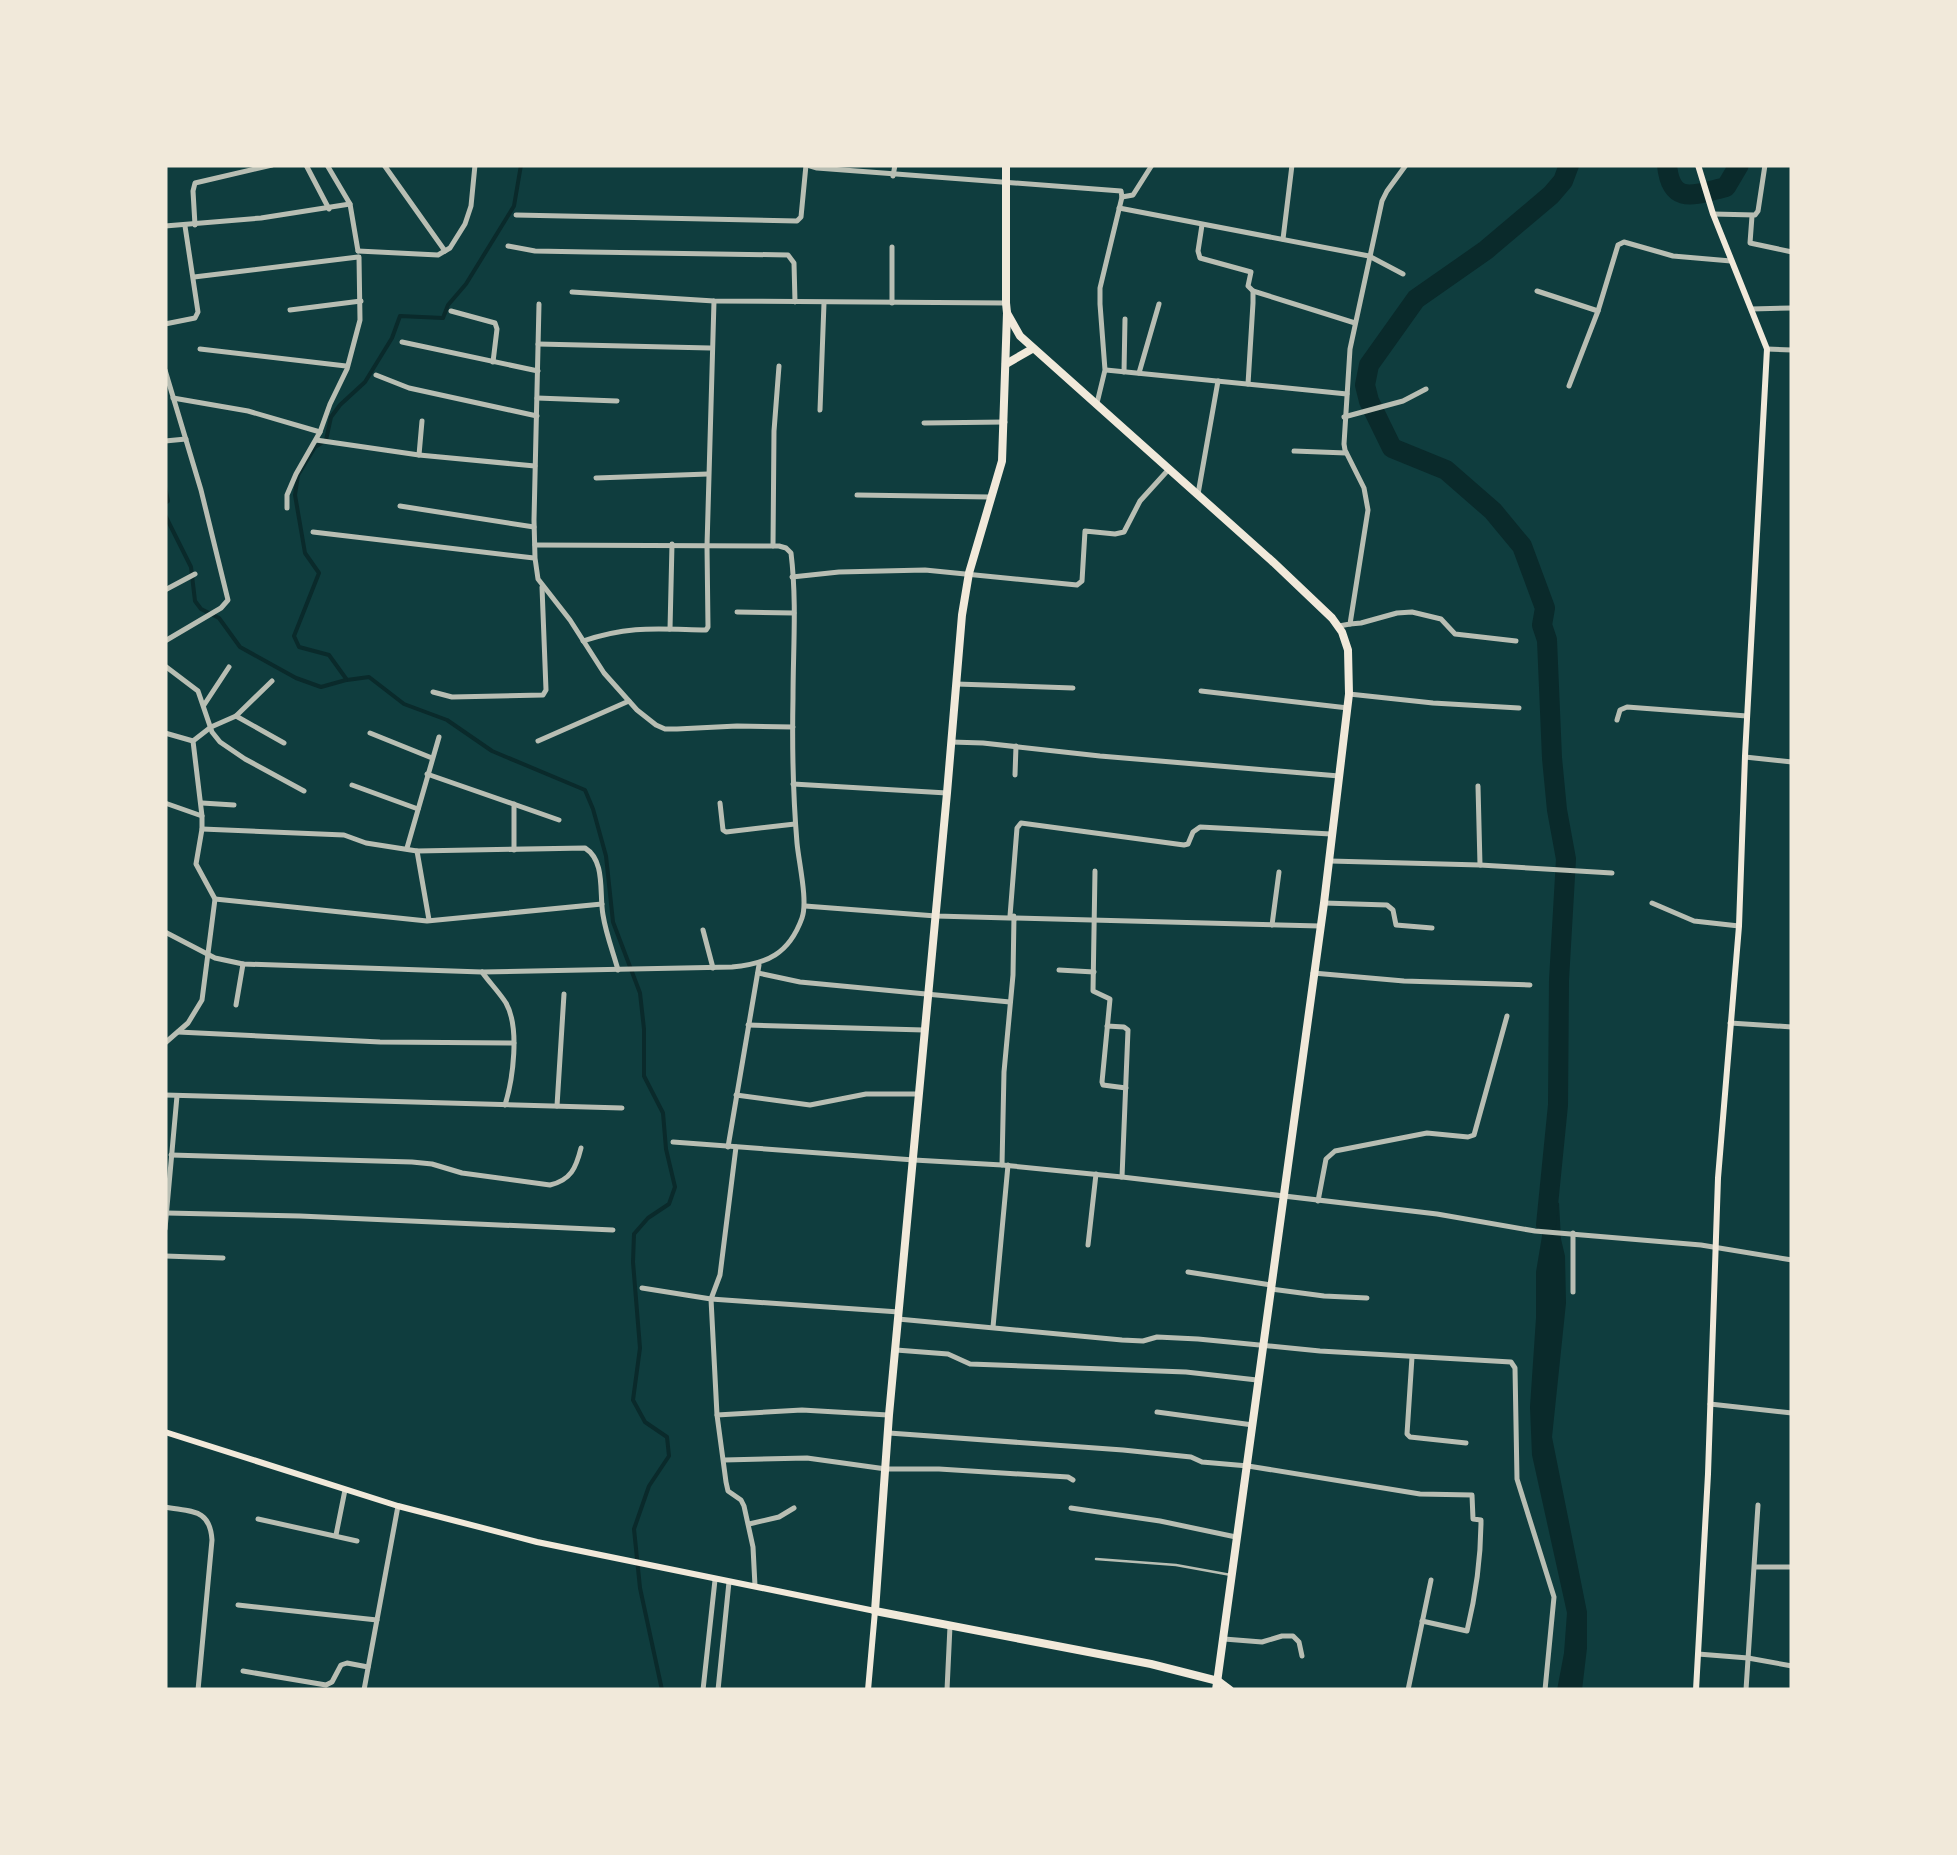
<svg xmlns="http://www.w3.org/2000/svg" width="1957" height="1855" font-family="'Open Sans',sans-serif">
  <rect width="100%" height="100%" fill="#0f3d3e"/>
  <path fill="#0a2a2b" d="M 1543,1200 L 1559,1203 L 1561,1239 L 1565,1256 L 1566,1303 L 1552,1437 L 1587,1612 L 1587,1648 L 1582,1690 L 1557,1690 L 1564,1653 L 1567,1613 L 1532,1455 L 1530,1407 L 1536,1318 L 1536,1272 L 1542,1236 Z"/>
  <g fill="none" stroke-linecap="round" stroke-linejoin="round">
    <g stroke="#0a2a2b" stroke-width="4">
      <path d="M 521,165 L 514,206 L 466,284 L 448,305 L 443,318 L 400,316 L 392,338 L 365,382 L 340,405 L 331,417 L 326,440 L 315,447 L 298,475 L 295,495 L 305,553 L 319,573 L 294,636 L 299,647 L 329,655 L 347,680 L 369,677 L 404,704 L 447,720 L 492,751 L 585,790 L 593,809 L 606,856 L 613,922 L 640,993 L 644,1029 L 644,1076 L 663,1113 L 666,1149 L 675,1187 L 669,1204 L 648,1218 L 634,1234 L 633,1262 L 640,1348 L 633,1400 L 645,1422 L 667,1437 L 669,1456 L 649,1486 L 634,1529 L 640,1588 L 662,1690"/>
      <path d="M 165,487 L 168,501 L 165,503"/>
      <path d="M 165,515 L 191,567 L 195,601 L 201,609 L 219,618 L 240,647 L 296,678 L 321,687 L 346,680"/>
    </g>
    <g stroke="#0a2a2b" stroke-width="20">
      <path d="M 1667,165 C 1671,207 1696,194 1726,187 L 1739,165"/>
      <path d="M 1546,1225 L 1558,1105 L 1559,980 L 1566,859 L 1557,810 L 1552,758 L 1547,640 L 1542,625 L 1545,608 L 1522,546 L 1493,511 L 1446,470 L 1392,448 L 1369,401 L 1365,385 L 1369,365 L 1416,299 L 1486,250 L 1551,195 L 1563,181 L 1569,165"/>
    </g>
    <path stroke="#b8beb3" stroke-width="2.5" d="M 1096,1559 L 1176,1565 L 1231,1575"/>
    <g stroke="#b8beb3" stroke-width="5">
      <path d="M 306,165 L 329,209"/>
      <path d="M 327,165 L 350,204 L 358,251"/>
      <path d="M 384,165 L 445,251"/>
      <path d="M 807,165 L 817,168 L 1121,191 L 1122,197 L 1100,288 L 1100,304 L 1105,370 L 1097,403"/>
      <path d="M 893,176 L 895,165"/>
      <path d="M 1122,197 L 1133,195 L 1152,165"/>
      <path d="M 1119,208 L 1369,256 L 1403,274"/>
      <path d="M 1713,214 L 1755,215 L 1758,211 L 1765,165"/>
      <path d="M 516,215 L 797,221 L 801,217 L 806,165"/>
      <path d="M 1752,216 L 1750,243 L 1792,252"/>
      <path d="M 195,225 L 193,191 L 195,183 L 272,165"/>
      <path d="M 1202,225 L 1198,251 L 1200,258 L 1251,272 L 1248,286 L 1253,291 L 1253,303 L 1248,384"/>
      <path d="M 165,226 L 261,218 L 350,204"/>
      <path d="M 1283,239 L 1292,165"/>
      <path d="M 508,246 L 535,251 L 588,252 L 788,255 L 794,263 L 795,302"/>
      <path d="M 358,251 L 438,255 L 450,248 L 465,224 L 471,206 L 475,165"/>
      <path d="M 194,277 L 358,257"/>
      <path d="M 1253,291 L 1355,323"/>
      <path d="M 1537,291 L 1598,311 L 1618,245 L 1624,242 L 1673,256 L 1731,261"/>
      <path d="M 572,292 L 714,301 L 1006,303"/>
      <path d="M 892,303 L 892,247"/>
      <path d="M 539,304 L 534,520 L 535,558 L 538,579 L 570,620 L 604,673 L 637,710 L 656,725 L 665,729 L 677,729 L 737,726 L 793,727"/>
      <path d="M 1751,309 L 1792,308"/>
      <path d="M 290,310 L 361,301"/>
      <path d="M 451,311 L 495,323 L 497,329 L 493,362"/>
      <path d="M 165,324 L 195,318 L 198,312 L 185,226"/>
      <path d="M 402,342 L 538,371"/>
      <path d="M 538,344 L 710,348"/>
      <path d="M 200,349 L 346,366"/>
      <path d="M 1767,349 L 1792,350"/>
      <path d="M 165,370 L 201,490 L 228,600 L 221,608 L 165,641"/>
      <path d="M 1106,370 L 1347,394"/>
      <path d="M 1124,372 L 1125,319"/>
      <path d="M 1139,373 L 1159,304"/>
      <path d="M 376,375 L 409,388 L 537,416"/>
      <path d="M 1569,386 L 1598,311"/>
      <path d="M 173,398 L 248,411 L 320,432"/>
      <path d="M 537,398 L 617,401"/>
      <path d="M 820,410 L 824,303"/>
      <path d="M 1344,417 L 1403,401 L 1426,389"/>
      <path d="M 924,423 L 1005,422"/>
      <path d="M 316,440 L 419,455 L 535,466"/>
      <path d="M 165,441 L 186,439"/>
      <path d="M 1294,451 L 1346,453"/>
      <path d="M 419,455 L 422,421"/>
      <path d="M 596,478 L 708,474"/>
      <path d="M 1198,494 L 1218,381"/>
      <path d="M 857,495 L 990,497"/>
      <path d="M 400,506 L 534,527"/>
      <path d="M 287,508 L 287,495 L 296,474 L 320,432 L 330,404 L 347,369 L 360,320 L 359,257"/>
      <path d="M 313,532 L 534,558"/>
      <path d="M 773,546 L 774,431 L 779,366"/>
      <path d="M 792,577 L 839,572 L 925,570 L 1077,585 L 1082,581 L 1085,531 L 1115,534 L 1124,532 L 1140,501 L 1169,469"/>
      <path d="M 165,590 L 195,574"/>
      <path d="M 737,612 L 794,613"/>
      <path d="M 1350,624 L 1361,623 L 1397,613 L 1412,612 L 1441,619 L 1455,634 L 1516,641"/>
      <path d="M 1339,626 L 1350,624 L 1368,510 L 1364,488 L 1345,450 L 1344,444 L 1350,349 L 1382,201 L 1387,191 L 1406,165"/>
      <path d="M 670,629 L 672,544"/>
      <path d="M 583,641 C 630,625 658,629 706,630 L 708,627 L 707,546 L 714,301"/>
      <path d="M 165,666 L 198,691 L 212,732 L 220,742 L 245,759 L 304,791"/>
      <path d="M 956,684 L 1073,688"/>
      <path d="M 1201,691 L 1348,708"/>
      <path d="M 433,692 L 452,697 L 543,695 L 546,690 L 542,587"/>
      <path d="M 1349,694 L 1433,703 L 1519,708"/>
      <path d="M 204,705 L 229,667"/>
      <path d="M 236,716 L 284,743"/>
      <path d="M 1617,720 L 1620,710 L 1627,707 L 1747,716"/>
      <path d="M 165,733 L 193,741"/>
      <path d="M 370,733 L 432,758"/>
      <path d="M 538,741 L 629,701"/>
      <path d="M 951,742 L 983,743 L 1100,756 L 1339,776"/>
      <path d="M 1745,757 L 1792,762"/>
      <path d="M 427,774 L 559,820"/>
      <path d="M 1015,775 L 1016,746"/>
      <path d="M 793,784 L 947,793"/>
      <path d="M 352,785 L 418,809"/>
      <path d="M 1478,786 L 1480,865"/>
      <path d="M 165,803 L 202,816"/>
      <path d="M 202,803 L 234,805"/>
      <path d="M 720,803 L 723,830 L 726,832 L 795,824"/>
      <path d="M 514,804 L 514,850"/>
      <path d="M 202,829 L 344,835 L 366,843 L 417,851 L 585,848 C 606,861 599,894 603,915 C 606,934 613,952 618,970"/>
      <path d="M 407,848 L 439,737"/>
      <path d="M 417,851 L 429,920"/>
      <path d="M 1330,861 L 1480,865 L 1612,873"/>
      <path d="M 1095,871 L 1093,991 L 1110,999 L 1102,1082 L 1103,1085 L 1126,1088"/>
      <path d="M 215,899 L 427,921 L 602,904"/>
      <path d="M 1324,903 L 1387,905 L 1393,910 L 1396,925 L 1432,928"/>
      <path d="M 1652,903 L 1694,921 L 1739,926"/>
      <path d="M 805,906 L 936,916 L 1320,926"/>
      <path d="M 1010,916 L 1017,828 L 1021,823 L 1184,845 L 1188,844 L 1193,832 L 1200,827 L 1331,834"/>
      <path d="M 1272,925 L 1279,872"/>
      <path d="M 703,930 L 713,968"/>
      <path d="M 165,932 L 215,958 L 243,964 L 482,972 L 732,967 C 767,964 789,954 802,918 C 808,901 799,864 797,843 C 793,795 792,747 793,698 C 793,650 797,602 791,553 L 786,548 L 779,546 L 535,545"/>
      <path d="M 1059,970 L 1094,972"/>
      <path d="M 482,972 C 489,982 499,992 506,1003 C 520,1028 513,1079 505,1105"/>
      <path d="M 758,973 L 800,982 L 1010,1002"/>
      <path d="M 1313,973 L 1404,981 L 1530,985"/>
      <path d="M 236,1005 L 243,964"/>
      <path d="M 748,1025 L 924,1030"/>
      <path d="M 1107,1026 L 1124,1027 L 1128,1030 L 1122,1177"/>
      <path d="M 178,1032 L 380,1042 L 514,1043"/>
      <path d="M 165,1043 L 188,1023 L 202,1000 L 215,899 L 196,864 L 202,829 L 202,816 L 193,741 L 211,727 L 236,716 L 272,681"/>
      <path d="M 165,1095 L 622,1108"/>
      <path d="M 736,1095 L 810,1105 L 866,1094 L 919,1094"/>
      <path d="M 557,1106 L 564,994"/>
      <path d="M 673,1142 L 914,1160"/>
      <path d="M 728,1147 L 759,965"/>
      <path d="M 736,1147 L 720,1275 L 711,1299 L 899,1312"/>
      <path d="M 171,1155 L 412,1162 L 432,1164 L 462,1173 L 550,1185 C 571,1180 576,1168 581,1148"/>
      <path d="M 1002,1165 L 1004,1072 L 1013,975 L 1014,916"/>
      <path d="M 1318,1201 L 1326,1159 L 1335,1151 L 1427,1133 L 1468,1137 L 1474,1135 L 1507,1016"/>
      <path d="M 167,1213 L 300,1216 L 613,1230"/>
      <path d="M 165,1229 L 177,1096"/>
      <path d="M 1573,1233 L 1573,1292"/>
      <path d="M 1088,1245 L 1096,1174"/>
      <path d="M 165,1256 L 223,1258"/>
      <path d="M 1188,1272 L 1271,1285"/>
      <path d="M 642,1288 L 711,1299 L 717,1415 L 726,1482 L 728,1491 L 741,1500 L 744,1506 L 753,1547 L 755,1586"/>
      <path d="M 1271,1289 L 1324,1296 L 1367,1298"/>
      <path d="M 898,1319 L 1122,1340 L 1143,1341 L 1157,1337 L 1198,1339 L 1320,1351 L 1511,1362 L 1515,1368 L 1517,1479 L 1554,1597 L 1545,1690"/>
      <path d="M 993,1327 L 1008,1165"/>
      <path d="M 896,1350 L 948,1354 L 970,1364 L 1186,1372 L 1257,1380"/>
      <path d="M 1412,1357 L 1407,1434 L 1410,1437 L 1466,1443"/>
      <path d="M 1710,1404 L 1792,1413"/>
      <path d="M 1157,1412 L 1253,1425"/>
      <path d="M 717,1415 L 802,1410 L 888,1415"/>
      <path d="M 889,1433 L 1123,1450 L 1191,1457 L 1202,1462 L 1248,1466 L 1420,1494 L 1472,1495 L 1473,1519 L 1481,1520 C 1481,1558 1476,1594 1467,1631 L 1422,1621"/>
      <path d="M 724,1460 L 807,1458 L 886,1469 L 939,1469 L 1068,1477 L 1073,1480"/>
      <path d="M 165,1507 C 191,1512 210,1508 212,1540 L 198,1690"/>
      <path d="M 1071,1508 L 1160,1521 L 1236,1537"/>
      <path d="M 258,1519 L 357,1541"/>
      <path d="M 749,1524 L 779,1517 L 794,1508"/>
      <path d="M 336,1535 L 345,1490"/>
      <path d="M 1755,1567 L 1792,1567"/>
      <path d="M 238,1605 L 377,1620"/>
      <path d="M 1224,1639 L 1262,1642 L 1282,1636 L 1293,1636 L 1299,1642 L 1302,1656"/>
      <path d="M 1698,1654 L 1748,1658 L 1792,1666"/>
      <path d="M 243,1671 L 326,1685 L 332,1682 L 341,1665 L 347,1663 L 368,1667"/>
      <path d="M 364,1690 L 398,1506"/>
      <path d="M 703,1690 L 715,1580"/>
      <path d="M 718,1690 L 729,1582"/>
      <path d="M 947,1690 L 950,1626"/>
      <path d="M 1408,1690 L 1431,1580"/>
      <path d="M 1746,1690 L 1758,1505"/>
    </g>
    <g stroke="#b8beb3" stroke-width="5">
      <path d="M 1730,1023 L 1792,1027"/>
      <path d="M 914,1160 L 1002,1165 L 1122,1177 L 1437,1214 L 1535,1231 L 1701,1245 L 1792,1260"/>
    </g>
    <g stroke="#f1e9da" stroke-width="6">
      <path d="M 165,1432 L 398,1506 L 537,1542 L 875,1611 L 868,1690"/>
      <path d="M 1696,1690 L 1708,1474 L 1718,1178 L 1739,926 L 1745,756 L 1767,349 L 1713,214 L 1698,165"/>
    </g>
    <g stroke="#f1e9da" stroke-width="8">
      <path d="M 1007,313 L 1002,461 L 969,573 L 962,615 L 947,793 L 889,1415 L 875,1611 L 1151,1664 L 1218,1681 L 1230,1690"/>
      <path d="M 1006,364 L 1032,349"/>
    </g>
    <path stroke="#f1e9da" stroke-width="8" d="M 1006,165 L 1006,303 L 1007,313 L 1020,336 L 1272,561 L 1332,618 L 1342,632 L 1348,650 L 1349,694 L 1324,903 L 1216,1690"/>
  </g>
  <rect width="1957" height="1855" fill="none" stroke="#f1e9da" stroke-width="335"/>
</svg>
